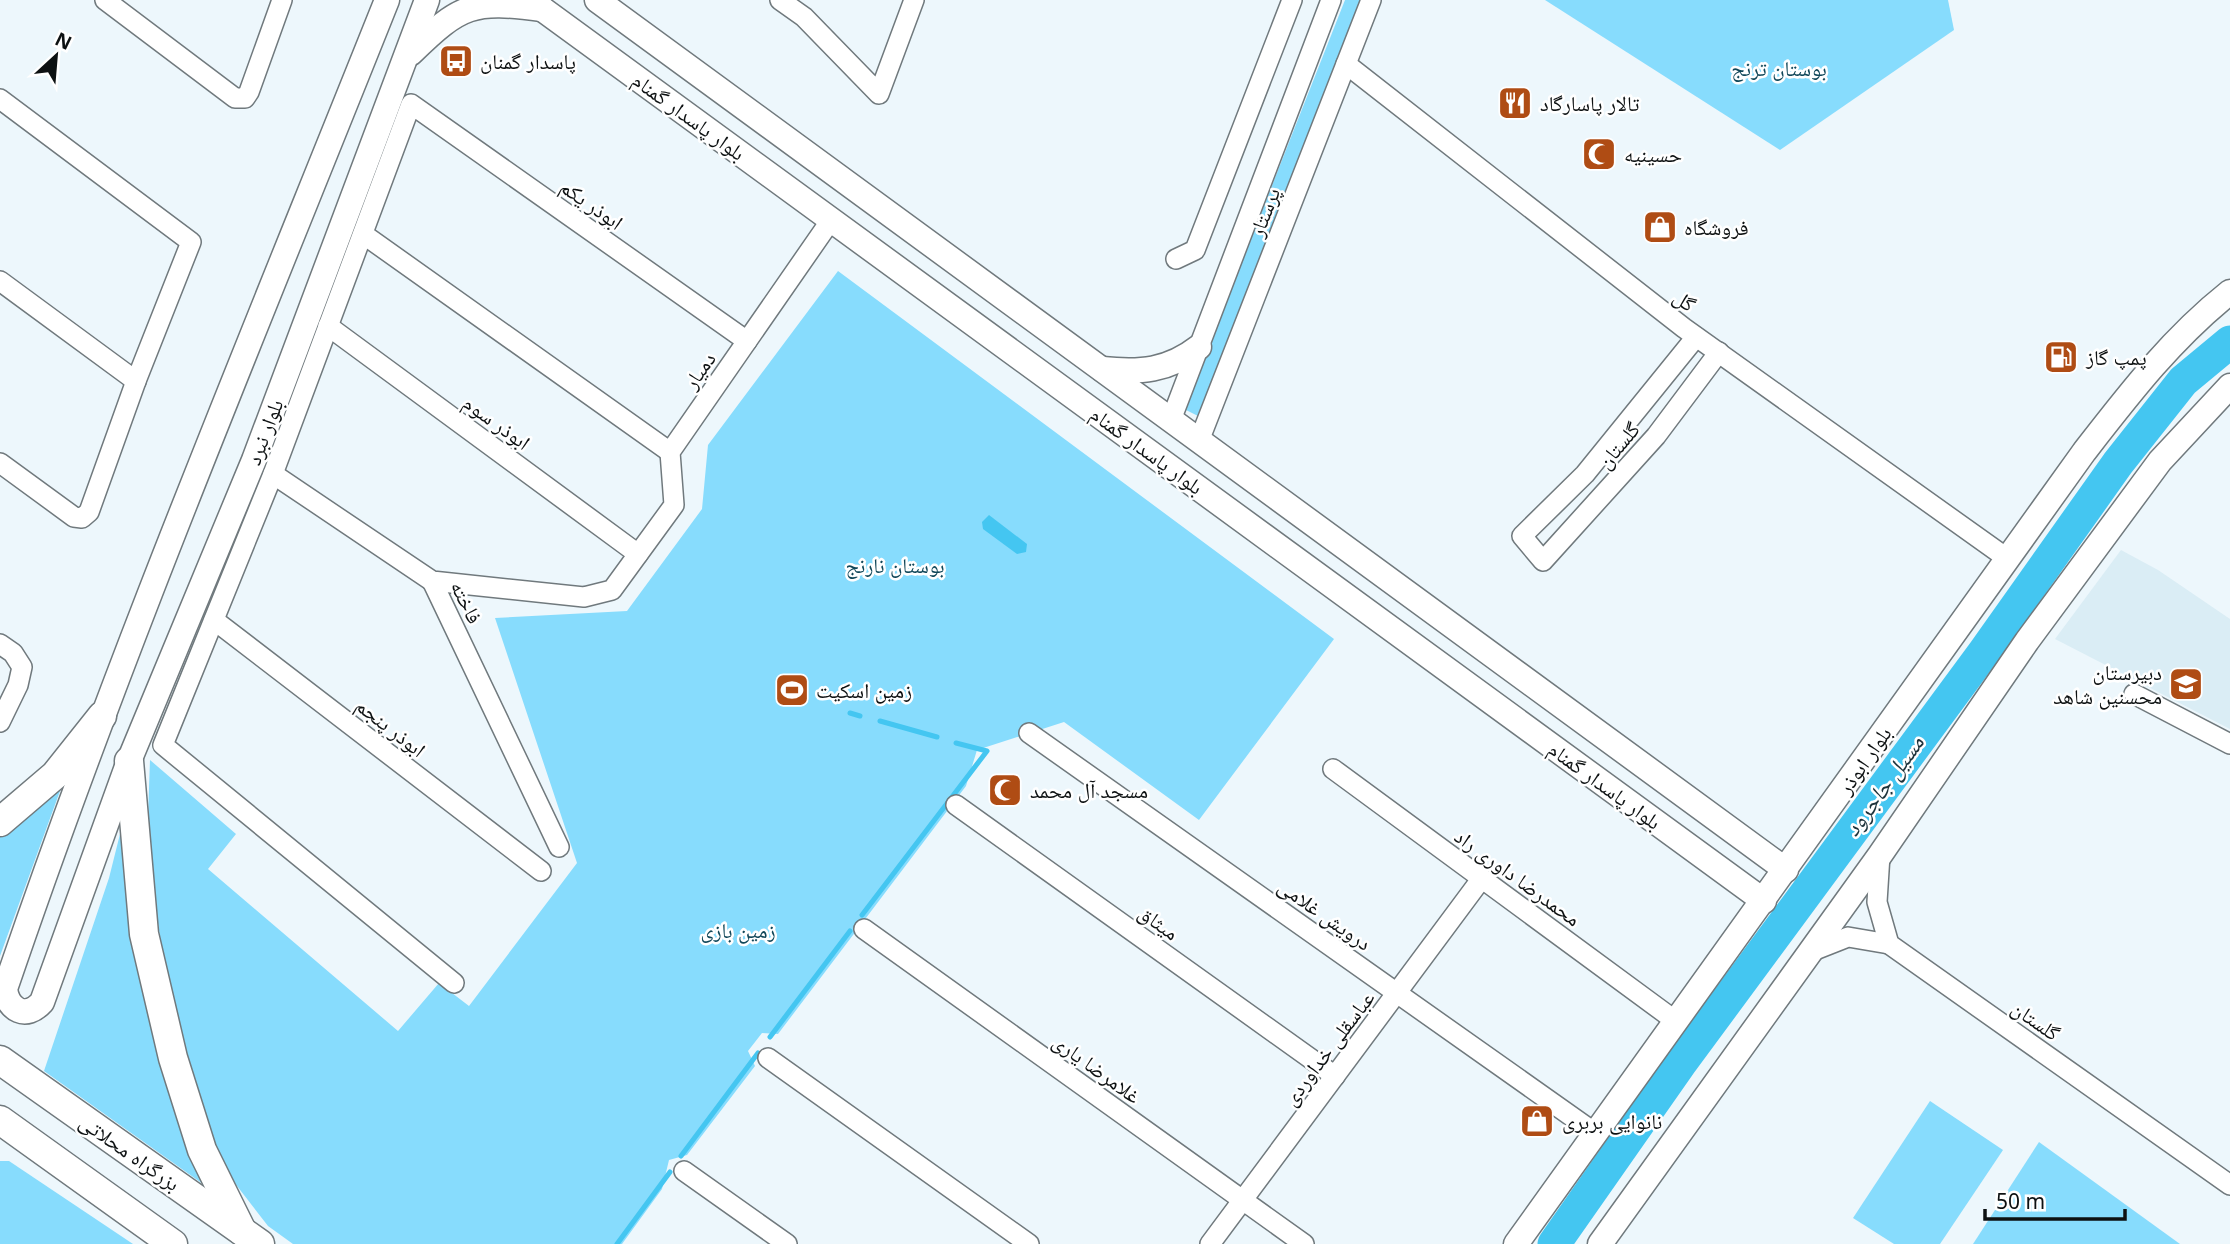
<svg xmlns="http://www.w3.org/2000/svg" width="2230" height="1244" font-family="'Noto Sans','Noto Naskh Arabic',sans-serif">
  <rect width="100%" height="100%" fill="#edf7fc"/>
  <path fill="#daedf5" d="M 2121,550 L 2158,570 L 2230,619 L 2230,729 L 2055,639 Z"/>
  <g fill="#87dcfd">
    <path d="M 1345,0 L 1363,0 L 1200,417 L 1184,409 Z"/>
    <path d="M 1545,0 L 1948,0 L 1954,30 L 1780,150 Z"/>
    <path d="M 838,271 L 1334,639 L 1199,820 L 1064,722 L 977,750 L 966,786 L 778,1034 L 762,1033 L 748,1051 L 755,1066 L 687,1155 L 669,1160 L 662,1189 L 622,1244 L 293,1244 L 268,1226 L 220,1164 L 204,1131 L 167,986 L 147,846 L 150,760 L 236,834 L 208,869 L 398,1031 L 439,983 L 469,1006 L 577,863 L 495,618 L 627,611 L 702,509 L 708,445 Z"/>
    <path d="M 64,780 L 0,956 L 0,837 L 37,809 Z"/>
    <path d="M 126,810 L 123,859 L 129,912 L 156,1042 L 190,1155 L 210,1189 L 44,1071 L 109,878 Z"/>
    <path d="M 1930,1101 L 2003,1150 L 1940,1244 L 1894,1244 L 1853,1218 Z"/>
    <path d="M 2039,1142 L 2180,1244 L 1973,1244 Z"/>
    <path d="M 0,1161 L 9,1161 L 133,1244 L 0,1244 Z"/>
  </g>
  <path fill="#44c6f1" d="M 989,515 L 1027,544 L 1026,552 L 1017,554 L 983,529 L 982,522 Z"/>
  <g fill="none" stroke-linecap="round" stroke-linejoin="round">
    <g stroke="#44c6f1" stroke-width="5">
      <path d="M 850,713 L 860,716"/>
      <path d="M 880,721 L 937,737"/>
      <path d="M 862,915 L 987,751 L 956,743"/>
      <path d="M 770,1037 L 850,931"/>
      <path d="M 681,1156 L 758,1053"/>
      <path d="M 617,1244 L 670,1172"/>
    </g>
    <path stroke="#44c6f1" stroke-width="33" d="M 1554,1244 L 1680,1064 L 1984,652 L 2118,463 L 2183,381 L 2230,342"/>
    <g stroke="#70797d" stroke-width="22">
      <g id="minor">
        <path d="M 105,0 L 235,98 L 245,98 L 249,92 L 282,0"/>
        <path d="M 780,0 L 804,17 L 879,94 L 914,0"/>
        <path d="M 1346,64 L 1684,328 L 2008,559"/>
        <path d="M 0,99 L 191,242 L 136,381 L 89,512 L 82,518 L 74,517 L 0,463"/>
        <path d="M 363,234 L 670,452"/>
        <path d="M 1176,259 L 1195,250 L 1292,0"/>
        <path d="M 0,281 L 136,381"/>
        <path d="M 328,326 L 638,554"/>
        <path d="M 1696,337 L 1585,474 L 1522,536 L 1543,561 L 1656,436 L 1719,352"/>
        <path d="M 1171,420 L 1331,0"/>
        <path d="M 1199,441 L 1371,0"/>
        <path d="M 273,474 L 432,581 L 584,597 L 612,590 L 674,505 L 670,452 L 831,220"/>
        <path d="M 432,581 L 559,847"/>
        <path d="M 214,620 L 541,871"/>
        <path d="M 0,644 L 13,653 L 22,667 L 18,685 L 0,722"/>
        <path d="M 2134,694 L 2230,744"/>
        <path d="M 1029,733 L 1595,1133"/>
        <path d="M 1333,769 L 1677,1022"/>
        <path d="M 956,805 L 1335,1076"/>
        <path d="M 1880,855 L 1877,902 L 1889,944 L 2230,1185"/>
        <path d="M 864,929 L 1304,1244"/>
        <path d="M 1810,952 L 1848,937 L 1889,944"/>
        <path d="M 454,983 L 163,745 L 273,474 L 411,104 L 747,341"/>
        <path d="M 768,1058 L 1029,1244"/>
        <path d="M 684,1171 L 787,1244"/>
        <path d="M 1210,1244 L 1482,878"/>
      </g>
    </g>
    <g stroke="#70797d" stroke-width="27">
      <g id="major">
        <path d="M 387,0 C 256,328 119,654 5,989 C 8,1010 26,1020 42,1002 L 129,761 L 254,460 L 427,0"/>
        <path d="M 530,0 L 1764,901"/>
        <path d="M 597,0 L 1786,870"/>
        <path d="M 411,53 C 461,4 473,0 542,9"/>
        <path d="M 1102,369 C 1140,373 1168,371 1199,347"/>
        <path d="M 1516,1244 L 2084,452 C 2129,394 2172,338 2230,292"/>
        <path d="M 1600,1244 L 1880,855 L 2027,641 L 2160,461 L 2230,386"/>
      </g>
    </g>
    <g stroke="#70797d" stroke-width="31">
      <g id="highway">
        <path d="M 129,761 L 144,934 L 173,1058 L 202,1150 L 242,1231"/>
        <path d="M 0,822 L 55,775 L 102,716"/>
        <path d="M 0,1060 L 260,1244"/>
        <path d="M 0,1120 L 173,1244"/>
      </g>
    </g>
    <use href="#minor" stroke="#fff" stroke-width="19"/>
    <use href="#major" stroke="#fff" stroke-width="24"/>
    <use href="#highway" stroke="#fff" stroke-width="28"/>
  </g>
  <defs>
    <g id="bus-square" transform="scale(1.75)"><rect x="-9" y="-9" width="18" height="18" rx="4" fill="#af4c14" stroke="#fff"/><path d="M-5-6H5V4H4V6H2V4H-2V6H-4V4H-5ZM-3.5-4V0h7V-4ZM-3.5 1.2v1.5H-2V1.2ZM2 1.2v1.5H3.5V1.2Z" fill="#fff"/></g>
    <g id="restaurant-square" transform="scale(1.75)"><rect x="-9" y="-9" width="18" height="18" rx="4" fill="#af4c14" stroke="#fff"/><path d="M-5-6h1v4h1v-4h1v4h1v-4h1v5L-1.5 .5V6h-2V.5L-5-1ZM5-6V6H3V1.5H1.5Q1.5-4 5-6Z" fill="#fff"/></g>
    <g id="mosque-square" transform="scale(1.75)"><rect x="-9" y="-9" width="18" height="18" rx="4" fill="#af4c14" stroke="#fff"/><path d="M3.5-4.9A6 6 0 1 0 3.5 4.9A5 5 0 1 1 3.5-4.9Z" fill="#fff"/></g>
    <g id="shop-square" transform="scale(1.75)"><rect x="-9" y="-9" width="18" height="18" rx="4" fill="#af4c14" stroke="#fff"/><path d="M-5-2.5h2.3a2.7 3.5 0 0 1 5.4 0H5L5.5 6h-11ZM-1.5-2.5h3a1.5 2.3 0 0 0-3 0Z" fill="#fff"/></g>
    <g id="fuel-square" transform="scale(1.75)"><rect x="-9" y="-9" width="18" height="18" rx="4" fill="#af4c14" stroke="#fff"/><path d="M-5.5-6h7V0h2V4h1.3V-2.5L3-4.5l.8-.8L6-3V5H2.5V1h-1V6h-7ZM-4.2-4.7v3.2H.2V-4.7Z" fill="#fff"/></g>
    <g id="school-square" transform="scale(1.75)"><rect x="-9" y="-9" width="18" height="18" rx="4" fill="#af4c14" stroke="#fff"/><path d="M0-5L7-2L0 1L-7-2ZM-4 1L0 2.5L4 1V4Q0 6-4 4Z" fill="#fff"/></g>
    <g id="stadium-square" transform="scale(1.75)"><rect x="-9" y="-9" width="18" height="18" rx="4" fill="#af4c14" stroke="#fff"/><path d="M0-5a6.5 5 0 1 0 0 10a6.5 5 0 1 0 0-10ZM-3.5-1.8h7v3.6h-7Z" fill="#fff"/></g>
  </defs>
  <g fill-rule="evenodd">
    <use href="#bus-square" x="456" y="61"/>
    <use href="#restaurant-square" x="1515" y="103"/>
    <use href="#mosque-square" x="1599" y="154"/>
    <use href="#shop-square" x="1660" y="227"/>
    <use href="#fuel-square" x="2061" y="357"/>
    <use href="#school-square" x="2186" y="684"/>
    <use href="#stadium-square" x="792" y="690"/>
    <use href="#mosque-square" x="1005" y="790"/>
    <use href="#shop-square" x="1537" y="1121"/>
  </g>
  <g text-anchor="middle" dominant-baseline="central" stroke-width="5" stroke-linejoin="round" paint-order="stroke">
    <g font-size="21" fill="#0d1112" stroke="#fff" text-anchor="start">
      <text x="480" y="61">پاسدار گمنان</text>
      <text x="1540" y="103">تالار پاسارگاد</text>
      <text x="1624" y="154">حسینیه</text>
      <text x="1684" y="227">فروشگاه</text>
      <text x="2086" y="357">پمپ گاز</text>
      <text x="2162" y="672" text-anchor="end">دبیرستان<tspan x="2162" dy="24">محسنین شاهد</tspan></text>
      <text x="816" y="690">زمین اسکیت</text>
      <text x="1030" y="790">مسجد آل محمد</text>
      <text x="1562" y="1121">نانوایی بربری</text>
    </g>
    <g font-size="21" fill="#104759" stroke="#fff">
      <text x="1779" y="68">بوستان ترنج</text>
      <text x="895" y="565">بوستان نارنج</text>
      <text x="738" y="930">زمین بازی</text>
    </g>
    <g font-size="21" fill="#0d1112" stroke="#fff">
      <text transform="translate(689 116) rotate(36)">بلوار پاسدار گمنام</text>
      <text transform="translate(592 204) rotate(35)">ابوذر یکم</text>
      <text transform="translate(1264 212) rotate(-69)">پرستار</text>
      <text transform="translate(1685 300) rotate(38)">گل</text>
      <text transform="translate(699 370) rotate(-55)">دمیار</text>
      <text transform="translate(497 422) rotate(36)">ابوذر سوم</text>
      <text transform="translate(264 432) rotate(-69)">بلوار نبرد</text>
      <text transform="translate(1618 445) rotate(-50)">گلستان</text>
      <text transform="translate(1147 450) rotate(36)">بلوار پاسدار گمنام</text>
      <text transform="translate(467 602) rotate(64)">فاخته</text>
      <text transform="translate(391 727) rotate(38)">ابوذر پنجم</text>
      <text transform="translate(1864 760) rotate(-55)">بلوار ابوذر</text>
      <text transform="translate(1605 785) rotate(36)">بلوار پاسدار گمنام</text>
      <text transform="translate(1518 877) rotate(36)">محمدرضا داوری راد</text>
      <text transform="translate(1325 914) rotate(35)">درویش غلامی</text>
      <text transform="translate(1159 922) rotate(36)">میثاق</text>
      <text transform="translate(2036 1020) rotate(35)">گلستان</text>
      <text transform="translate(1328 1048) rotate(-53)">عباسقلی خداوردی</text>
      <text transform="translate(1097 1068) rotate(36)">غلامرضا یاری</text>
      <text transform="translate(130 1152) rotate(35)">بزرگراه محلاتی</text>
    </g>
    <g font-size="23" font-style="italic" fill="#1c323a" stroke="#fff">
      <text transform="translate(1883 785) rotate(-54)">مسیل جاجرود</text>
    </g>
  </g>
  <g transform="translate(56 56) rotate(26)" stroke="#ffffff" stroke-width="5" paint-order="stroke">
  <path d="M0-5L12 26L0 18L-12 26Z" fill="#0d1112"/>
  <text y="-10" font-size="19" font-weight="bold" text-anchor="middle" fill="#0d1112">N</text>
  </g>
  <path d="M1985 1209v10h140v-10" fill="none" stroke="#0d1112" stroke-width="3.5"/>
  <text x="1996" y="1209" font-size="21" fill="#0d1112" stroke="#ffffff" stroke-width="5" paint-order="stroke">50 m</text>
</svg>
